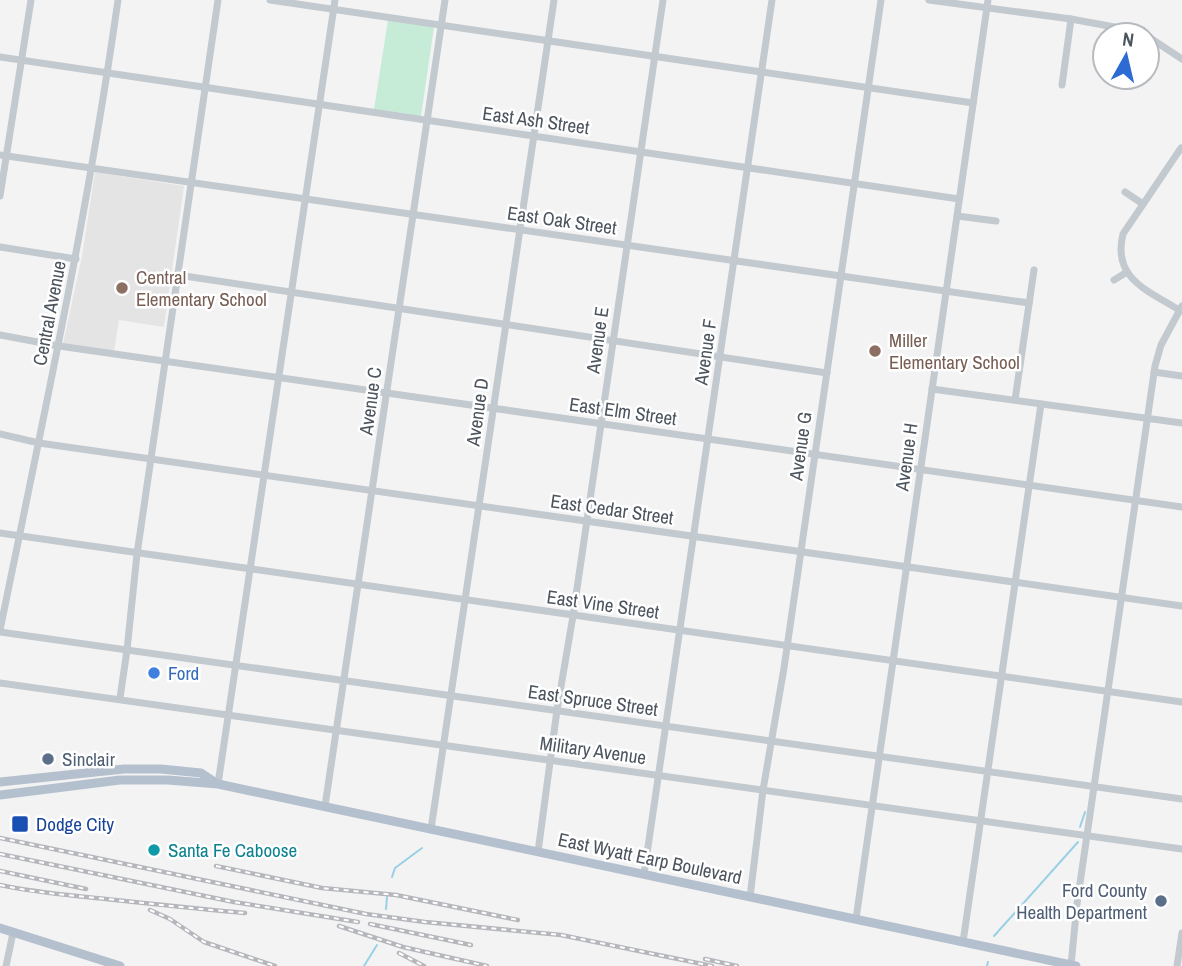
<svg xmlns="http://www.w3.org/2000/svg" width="1182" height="966" font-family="'Archivo Narrow',sans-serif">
  <rect width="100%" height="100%" fill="#f4f3f3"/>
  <path fill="#e5e4e4" d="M 95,172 L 184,186 L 164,327 L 119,320 L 114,351 L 63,344 L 82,256 Z"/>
  <path fill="#c6ecd8" d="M 388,20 L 434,27 L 421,116 L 374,109 Z"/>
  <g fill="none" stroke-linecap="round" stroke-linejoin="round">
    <g stroke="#98d0e5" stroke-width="2">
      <path d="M 1080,827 L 1085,812"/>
      <path d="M 392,877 L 395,868 L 422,848"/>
      <path d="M 386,909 L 387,897"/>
      <path d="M 994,936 L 1078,842"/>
      <path d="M 364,966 L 377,945"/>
      <path d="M 987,966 L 988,962"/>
    </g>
    <g stroke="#c2c9cf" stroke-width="7">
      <path d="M 270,0 L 973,103"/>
      <path d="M 929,0 L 1071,19 L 1136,31 L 1145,35"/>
      <path d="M 1147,36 L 1182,59"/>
      <path d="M 0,57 L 959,199"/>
      <path d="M 1062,85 L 1071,19"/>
      <path d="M 0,155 L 1029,303"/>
      <path d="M 1125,192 L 1143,204"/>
      <path d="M 0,196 L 31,0"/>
      <path d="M 957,216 L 996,221"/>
      <path d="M 0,247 L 76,259"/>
      <path d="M 178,275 L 827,373"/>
      <path d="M 1114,280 L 1127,272"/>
      <path d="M 1179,310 C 1147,290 1112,278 1123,234 L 1181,148"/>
      <path d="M 0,335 L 59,346 L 1182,507"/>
      <path d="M 1154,372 L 1182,376"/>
      <path d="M 932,389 L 1182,423"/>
      <path d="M 1015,400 L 1034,270"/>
      <path d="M 0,434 L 39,443 L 1182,606"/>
      <path d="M 0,533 L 1182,702"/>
      <path d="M 0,630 C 43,420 88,212 118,0"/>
      <path d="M 0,632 L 1182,799"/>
      <path d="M 0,683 L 1182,849"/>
      <path d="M 120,698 L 127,650 L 137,554 L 218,0"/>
      <path d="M 218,784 L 335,0"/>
      <path d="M 325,806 L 445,0"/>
      <path d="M 431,829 L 554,0"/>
      <path d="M 538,852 L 557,710 L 573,616 L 663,0"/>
      <path d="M 644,874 L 772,0"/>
      <path d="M 750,897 L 763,790 L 784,668 L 881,0"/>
      <path d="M 856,919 L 988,0"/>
      <path d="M 963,942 L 1041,404"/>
      <path d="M 1071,965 L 1077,904 L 1155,366 L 1161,345 L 1182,306"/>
      <path d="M 6,966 L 13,933"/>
      <path d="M 1177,966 L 1182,933"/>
    </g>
    <g stroke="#b5c0ce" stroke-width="9">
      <path d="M 0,782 L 124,769 L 161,769 L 201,773 L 216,783"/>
      <path d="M 0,795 L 120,780 L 168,780 L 218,784 L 1076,966"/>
      <path d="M 0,928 L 120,966"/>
    </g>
    <g stroke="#b5b7bc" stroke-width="4.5">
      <g id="rail">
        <path d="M 0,838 L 366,914 L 425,922 L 561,935 L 712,966"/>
        <path d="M 0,854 L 234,902 L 358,922"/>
        <path d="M 216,866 L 322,888 L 396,895 L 518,920"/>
        <path d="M 0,871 L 86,889"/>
        <path d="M 0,885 C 36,893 70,895 106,899 C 153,904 198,909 245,913"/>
        <path d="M 150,910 L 170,919 L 204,942 L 275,966"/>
        <path d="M 370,924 L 471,945"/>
        <path d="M 339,926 L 403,947 L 487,966"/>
        <path d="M 399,953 L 424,966"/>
        <path d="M 705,959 L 737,966"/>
      </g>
    </g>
    <use href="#rail" stroke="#fff" stroke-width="2" stroke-dasharray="5" stroke-linecap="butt"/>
  </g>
  <g fill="#8d6e63" stroke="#fff" stroke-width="2.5">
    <circle cx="122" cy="288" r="7"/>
    <circle cx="875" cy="351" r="7"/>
  </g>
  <circle fill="#3f7fe0" stroke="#fff" stroke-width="2.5" cx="154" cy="673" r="7"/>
  <g fill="#5c6f8a" stroke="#fff" stroke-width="2.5">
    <circle cx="48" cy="759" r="7"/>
    <circle cx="1161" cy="901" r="7"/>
  </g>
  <rect fill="#1a4fb4" stroke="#fff" stroke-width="2.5" x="11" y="815" width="18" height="18" rx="3.5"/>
  <circle fill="#0f9aa8" stroke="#fff" stroke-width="2.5" cx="154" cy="850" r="7"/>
  <g text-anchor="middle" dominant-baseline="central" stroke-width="5" stroke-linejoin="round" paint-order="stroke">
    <g font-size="19" fill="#4c545e" stroke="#fff">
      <text transform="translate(536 120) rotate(8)">East Ash Street</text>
      <text transform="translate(562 220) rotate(8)">East Oak Street</text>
      <text transform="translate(49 313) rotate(-79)">Central Avenue</text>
      <text transform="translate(597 340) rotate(-82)">Avenue E</text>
      <text transform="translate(705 352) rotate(-82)">Avenue F</text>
      <text transform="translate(370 401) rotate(-82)">Avenue C</text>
      <text transform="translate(623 411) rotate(8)">East Elm Street</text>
      <text transform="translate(477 412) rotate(-82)">Avenue D</text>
      <text transform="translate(800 446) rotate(-82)">Avenue G</text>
      <text transform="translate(906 457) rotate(-82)">Avenue H</text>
      <text transform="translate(612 509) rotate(8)">East Cedar Street</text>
      <text transform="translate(603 604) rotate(8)">East Vine Street</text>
      <text transform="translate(593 700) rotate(8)">East Spruce Street</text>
      <text transform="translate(593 750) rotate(8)">Military Avenue</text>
      <text transform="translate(650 858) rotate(12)">East Wyatt Earp Boulevard</text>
    </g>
    <g font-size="19" fill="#785e54" stroke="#fff" text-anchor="start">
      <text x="136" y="277">Central<tspan x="136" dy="22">Elementary School</tspan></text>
      <text x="889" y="340">Miller<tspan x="889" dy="22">Elementary School</tspan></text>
    </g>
    <g font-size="19" fill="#366cbe" stroke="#fff" text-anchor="start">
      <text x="168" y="673">Ford</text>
    </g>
    <g font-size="19" fill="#4e5e75" stroke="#fff" text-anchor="start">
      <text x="62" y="759">Sinclair</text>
      <text x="1147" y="890" text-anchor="end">Ford County<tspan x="1147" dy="22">Health Department</tspan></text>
    </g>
    <g font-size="19" fill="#164399" stroke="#fff" text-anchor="start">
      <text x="36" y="824">Dodge City</text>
    </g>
    <g font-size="19" fill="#0d838f" stroke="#fff" text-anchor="start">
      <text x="168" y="850">Santa Fe Caboose</text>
    </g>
  </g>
  <g transform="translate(1126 56) rotate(8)"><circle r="33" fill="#ffffff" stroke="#b7bbbf" stroke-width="2"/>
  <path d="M0-5L12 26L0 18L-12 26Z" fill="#2d6bd4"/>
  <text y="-10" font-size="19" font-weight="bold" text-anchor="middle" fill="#4c545e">N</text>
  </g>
</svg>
